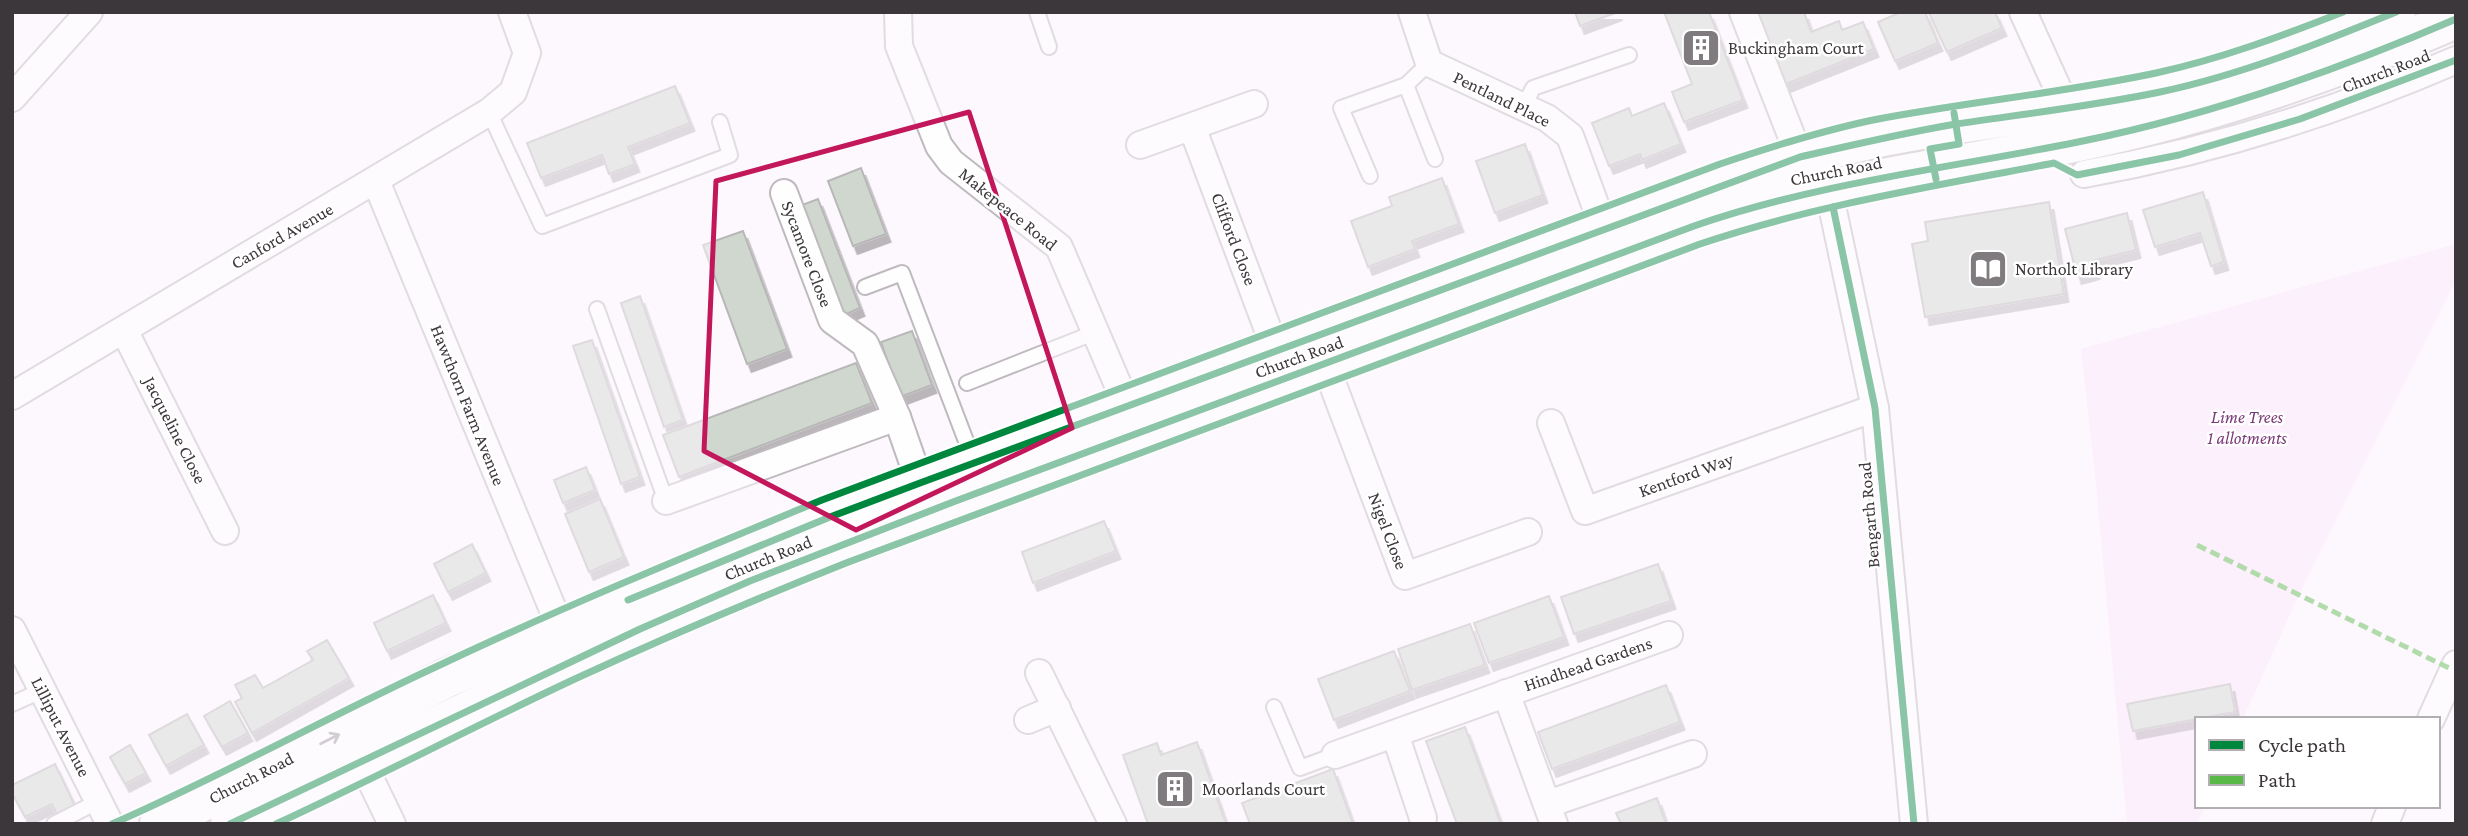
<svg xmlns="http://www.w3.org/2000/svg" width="2468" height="836" font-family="'Crimson Pro',serif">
  <defs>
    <filter id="shadow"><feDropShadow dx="4.5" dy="8" stdDeviation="0" flood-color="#0004"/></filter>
  </defs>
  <rect width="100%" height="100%" fill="#fdf8fd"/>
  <path fill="#fbe6fa" d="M 2456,244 L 2456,280 L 2302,588 L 2243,719 L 2197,719 L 2197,806 L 2205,806 L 2197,824 L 2127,824 L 2096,485 L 2081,349 Z"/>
  <g fill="#cfd7cf" stroke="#b8b7b7" stroke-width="2" filter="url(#shadow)">
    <path d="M 1575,12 L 1618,12 L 1580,26 Z"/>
    <path d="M 1664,12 L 1709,12 L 1743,100 L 1684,122 L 1672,92 L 1692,84 Z"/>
    <path d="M 1758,12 L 1804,12 L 1811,32 L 1839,21 L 1842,30 L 1863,22 L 1874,49 L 1786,84 Z"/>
    <path d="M 1901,12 L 1925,12 L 1938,43 L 1895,61 L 1878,22 Z"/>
    <path d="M 1995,12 L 2002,28 L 1947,52 L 1929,13 Z"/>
    <path d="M 675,86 L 690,123 L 628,147 L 635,164 L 609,174 L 602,155 L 541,178 L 527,143 Z"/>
    <path d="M 1664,103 L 1681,144 L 1642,160 L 1640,154 L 1609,166 L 1592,123 L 1629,108 L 1632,116 Z"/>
    <path d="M 1525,144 L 1543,195 L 1495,213 L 1476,161 Z"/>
    <path d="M 861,168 L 886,234 L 853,246 L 828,181 Z"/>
    <path d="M 1442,178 L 1459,224 L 1412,241 L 1415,249 L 1368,267 L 1351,221 L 1392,206 L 1389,197 Z"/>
    <path d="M 2203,192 L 2224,262 L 2211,266 L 2200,233 L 2155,247 L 2143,210 Z"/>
    <path d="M 818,199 L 860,308 L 844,315 L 802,205 Z"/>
    <path d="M 2049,202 L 2064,294 L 1925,317 L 1912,244 L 1928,241 L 1925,222 Z"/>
    <path d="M 2127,213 L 2136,250 L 2092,261 L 2095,271 L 2077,276 L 2065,229 Z"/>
    <path d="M 743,231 L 787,349 L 747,364 L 703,245 Z"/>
    <path d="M 640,296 L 683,420 L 664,427 L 621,303 Z"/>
    <path d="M 912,331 L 932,385 L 900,397 L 881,342 Z"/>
    <path d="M 592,340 L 640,477 L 621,484 L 573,346 Z"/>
    <path d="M 856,363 L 872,403 L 679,477 L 663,435 Z"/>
    <path d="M 586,467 L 595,490 L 563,503 L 554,480 Z"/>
    <path d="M 600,499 L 624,557 L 589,572 L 565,514 Z"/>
    <path d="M 1104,521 L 1116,551 L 1033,583 L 1022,552 Z"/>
    <path d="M 472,544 L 486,573 L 448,592 L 434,564 Z"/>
    <path d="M 1658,564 L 1671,601 L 1574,634 L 1561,597 Z"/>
    <path d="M 433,595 L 446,623 L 387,651 L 374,623 Z"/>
    <path d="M 1549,596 L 1564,637 L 1489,663 L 1474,623 Z"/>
    <path d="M 1470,624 L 1485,665 L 1412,690 L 1398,649 Z"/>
    <path d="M 327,640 L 349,678 L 252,733 L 235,702 L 242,698 L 235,685 L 255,675 L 263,688 L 313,660 L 307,651 Z"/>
    <path d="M 1394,651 L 1410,691 L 1334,720 L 1318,679 Z"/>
    <path d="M 2230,684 L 2235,712 L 2133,731 L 2127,704 Z"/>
    <path d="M 1666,685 L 1680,722 L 1552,769 L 1538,732 Z"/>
    <path d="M 230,701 L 248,733 L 222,747 L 204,716 Z"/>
    <path d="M 187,714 L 204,745 L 166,766 L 149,735 Z"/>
    <path d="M 1465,727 L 1501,824 L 1457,824 L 1426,741 Z"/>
    <path d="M 1197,742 L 1226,824 L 1148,824 L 1123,755 L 1157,743 L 1161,755 Z"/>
    <path d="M 130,745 L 146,773 L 125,784 L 110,757 Z"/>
    <path d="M 55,764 L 76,808 L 58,817 L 52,804 L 25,817 L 12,793 L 12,785 Z"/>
    <path d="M 1333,769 L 1353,824 L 1250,824 L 1242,803 Z"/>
    <path d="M 1657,798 L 1666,824 L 1621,824 L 1616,813 Z"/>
  </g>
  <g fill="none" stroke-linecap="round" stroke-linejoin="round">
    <g stroke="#bebabe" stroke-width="18">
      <g id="lane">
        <path d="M 1037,12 L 1049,47"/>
        <path d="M 1406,85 L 1435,159"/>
        <path d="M 1524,107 L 1533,88 L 1629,55"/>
        <path d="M 489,112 L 542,226 L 730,155 L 720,122"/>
        <path d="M 1370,176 L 1341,108 L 1406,85 L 1429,63"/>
        <path d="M 865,287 L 902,273 L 974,462"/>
        <path d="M 597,309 L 666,501"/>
        <path d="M 967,383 L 1096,332"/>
        <path d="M 12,704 L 43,690"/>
        <path d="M 1274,707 L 1300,768 L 1335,755"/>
        <path d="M 54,824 L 99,801"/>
      </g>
    </g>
    <g stroke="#bebabe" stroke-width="30">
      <g id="street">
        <path d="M 898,12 L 899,46 L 939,146 L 951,162 L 1059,247 L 1127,406"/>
        <path d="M 1412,12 L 1429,63 L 1547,118 L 1570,136 L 1604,229"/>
        <path d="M 1743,12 L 1793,140"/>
        <path d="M 2023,12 L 2067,109"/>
        <path d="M 12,98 L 89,12"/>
        <path d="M 1192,127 L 1276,351"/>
        <path d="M 1140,145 L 1254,104"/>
        <path d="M 2084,174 C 2212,151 2336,112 2456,60"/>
        <path d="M 376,181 L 561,629"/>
        <path d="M 1828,187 L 1875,408 L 1914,824"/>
        <path d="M 784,193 L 832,320 L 865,344 L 897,417 L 920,483"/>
        <path d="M 124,330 L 225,531"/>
        <path d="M 1325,364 L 1405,576 L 1528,532"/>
        <path d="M 12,396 L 489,112 L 513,92 L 527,53 L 512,12"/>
        <path d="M 1551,423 L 1585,511 L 1875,408"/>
        <path d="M 666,501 L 897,417"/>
        <path d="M 12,630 L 110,824"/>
        <path d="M 1039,673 L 1113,824"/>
        <path d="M 1506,693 L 1554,824"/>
        <path d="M 2431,719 L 2456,664"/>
        <path d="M 1028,720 L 1057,708"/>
        <path d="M 1395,734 L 1423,818"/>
        <path d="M 1335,755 L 1669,635"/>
        <path d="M 362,762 L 392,824"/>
        <path d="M 1548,804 L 1693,754"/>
        <path d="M 2385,824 L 2392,806"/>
      </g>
    </g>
    <g stroke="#bebabe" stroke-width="42">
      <g id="highway">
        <path d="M 159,824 L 447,678 L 739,554 L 920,483 L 1726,182 C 1775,165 1823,150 1874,139 C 1969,119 2066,112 2161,92 C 2242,75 2320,43 2396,12"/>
        <path d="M 230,824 L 640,629 L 750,581 L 953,502 L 1694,226 C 1818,183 1949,168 2078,142 C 2208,116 2333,72 2456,19"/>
      </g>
    </g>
    <use href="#lane" stroke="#fffeff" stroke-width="14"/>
    <use href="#street" stroke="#fffeff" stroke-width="26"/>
    <use href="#highway" stroke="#fffeff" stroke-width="38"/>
    <path stroke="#58b947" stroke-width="5" stroke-dasharray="10 5" stroke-linecap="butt" d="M 2197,545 L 2453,670"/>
    <g stroke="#fff" stroke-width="11">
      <g id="cycleway">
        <path d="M 1936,179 L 1930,149 L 1959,144 L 1954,113"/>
        <path d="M 1833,207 L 1875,408 L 1914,824"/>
        <path d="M 628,600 L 830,517 L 920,483 L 1800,157 C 1852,145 1903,133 1956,124 C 2024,114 2093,106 2160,92 C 2241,75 2320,43 2396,12"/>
        <path d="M 112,824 C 224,775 331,715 442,664 C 567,605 694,553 822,500 L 1720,164 C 1770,147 1821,131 1873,120 C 1967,102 2062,93 2156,73 C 2220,59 2282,36 2343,12"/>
        <path d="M 230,824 L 640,629 L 750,581 L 953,502 L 1694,226 C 1818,183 1949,168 2078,142 C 2208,116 2333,72 2456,19"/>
        <path d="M 276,824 C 378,777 476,725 577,678 C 666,637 756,599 846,563 L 1700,244 C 1815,205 1935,186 2054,163 L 2077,175 L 2179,155 L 2300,119 L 2456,60"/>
      </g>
    </g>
    <use href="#cycleway" stroke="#00873e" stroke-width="7"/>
  </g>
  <defs><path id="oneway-shaft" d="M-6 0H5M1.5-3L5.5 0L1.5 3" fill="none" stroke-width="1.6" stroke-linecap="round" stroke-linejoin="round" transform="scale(1.75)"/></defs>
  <use stroke="#9e9a9d" href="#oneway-shaft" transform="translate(330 739) rotate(-27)"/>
  <path d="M0 0H2468V836H0ZM 969,112 L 1072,428 L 856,530 L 704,451 L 716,181 Z" fill="#fdf8fd" fill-opacity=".55" fill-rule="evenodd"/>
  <path fill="none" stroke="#c2185b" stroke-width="5" stroke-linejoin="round" d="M 969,112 L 1072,428 L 856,530 L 704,451 L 716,181 Z"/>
  <defs>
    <g id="building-square" transform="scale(2.0125)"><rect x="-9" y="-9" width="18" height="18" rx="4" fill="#807b7f" stroke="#fff"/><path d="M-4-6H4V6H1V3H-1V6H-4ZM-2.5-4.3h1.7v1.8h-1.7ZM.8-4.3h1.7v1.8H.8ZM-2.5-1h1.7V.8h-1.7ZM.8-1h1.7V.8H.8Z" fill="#fff"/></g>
    <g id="library-square" transform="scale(2.0125)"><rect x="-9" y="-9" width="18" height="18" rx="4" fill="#807b7f" stroke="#fff"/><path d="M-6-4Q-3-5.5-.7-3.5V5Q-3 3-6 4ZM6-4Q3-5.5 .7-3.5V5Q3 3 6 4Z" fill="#fff"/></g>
  </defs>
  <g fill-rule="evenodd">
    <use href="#building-square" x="1701" y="48"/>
    <use href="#library-square" x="1988" y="269"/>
    <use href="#building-square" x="1175" y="789"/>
  </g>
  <g text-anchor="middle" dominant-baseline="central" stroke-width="5" stroke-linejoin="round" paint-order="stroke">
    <g font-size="18" fill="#3c373b" stroke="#fff" text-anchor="start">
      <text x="1728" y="48">Buckingham Court</text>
      <text x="2015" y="269">Northolt Library</text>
      <text x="1202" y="789">Moorlands Court</text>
    </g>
    <g font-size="18" fill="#3c373b" stroke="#fff">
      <text transform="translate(2386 71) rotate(-21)">Church Road</text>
      <text transform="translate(1502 99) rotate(26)">Pentland Place</text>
      <text transform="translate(1836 171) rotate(-11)">Church Road</text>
      <text transform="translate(1008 209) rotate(39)">Makepeace Road</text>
      <text transform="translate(282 236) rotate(-30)">Canford Avenue</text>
      <text transform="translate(1234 239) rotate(69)">Clifford Close</text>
      <text transform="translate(807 254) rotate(69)">Sycamore Close</text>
      <text transform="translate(1299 357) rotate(-20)">Church Road</text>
      <text transform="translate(468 405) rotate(68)">Hawthorn Farm Avenue</text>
      <text transform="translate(175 430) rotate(63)">Jacqueline Close</text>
      <text transform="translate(1686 475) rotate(-20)">Kentford Way</text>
      <text transform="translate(1869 515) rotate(-95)">Bengarth Road</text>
      <text transform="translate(1388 531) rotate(69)">Nigel Close</text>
      <text transform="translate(768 558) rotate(-22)">Church Road</text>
      <text transform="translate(1588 664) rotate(-19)">Hindhead Gardens</text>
      <text transform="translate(61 727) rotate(63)">Lilliput Avenue</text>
      <text transform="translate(251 778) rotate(-27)">Church Road</text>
    </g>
    <g font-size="18" font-style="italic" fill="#7a3977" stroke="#fff">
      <text x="2247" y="417">Lime Trees<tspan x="2247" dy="21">1 allotments</tspan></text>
    </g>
  </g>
  <rect width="2468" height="836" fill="none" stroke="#3c373b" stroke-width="28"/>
  <rect x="2195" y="717" width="245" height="91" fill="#ffffff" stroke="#b1afb1" stroke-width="2"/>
  <rect x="2209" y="740" width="35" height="10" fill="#00873e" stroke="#b1afb1" stroke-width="2"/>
  <text x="2258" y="752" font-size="21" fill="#3c373b">Cycle path</text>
  <rect x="2209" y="775" width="35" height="10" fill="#58b947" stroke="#b1afb1" stroke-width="2"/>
  <text x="2258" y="787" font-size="21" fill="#3c373b">Path</text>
</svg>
